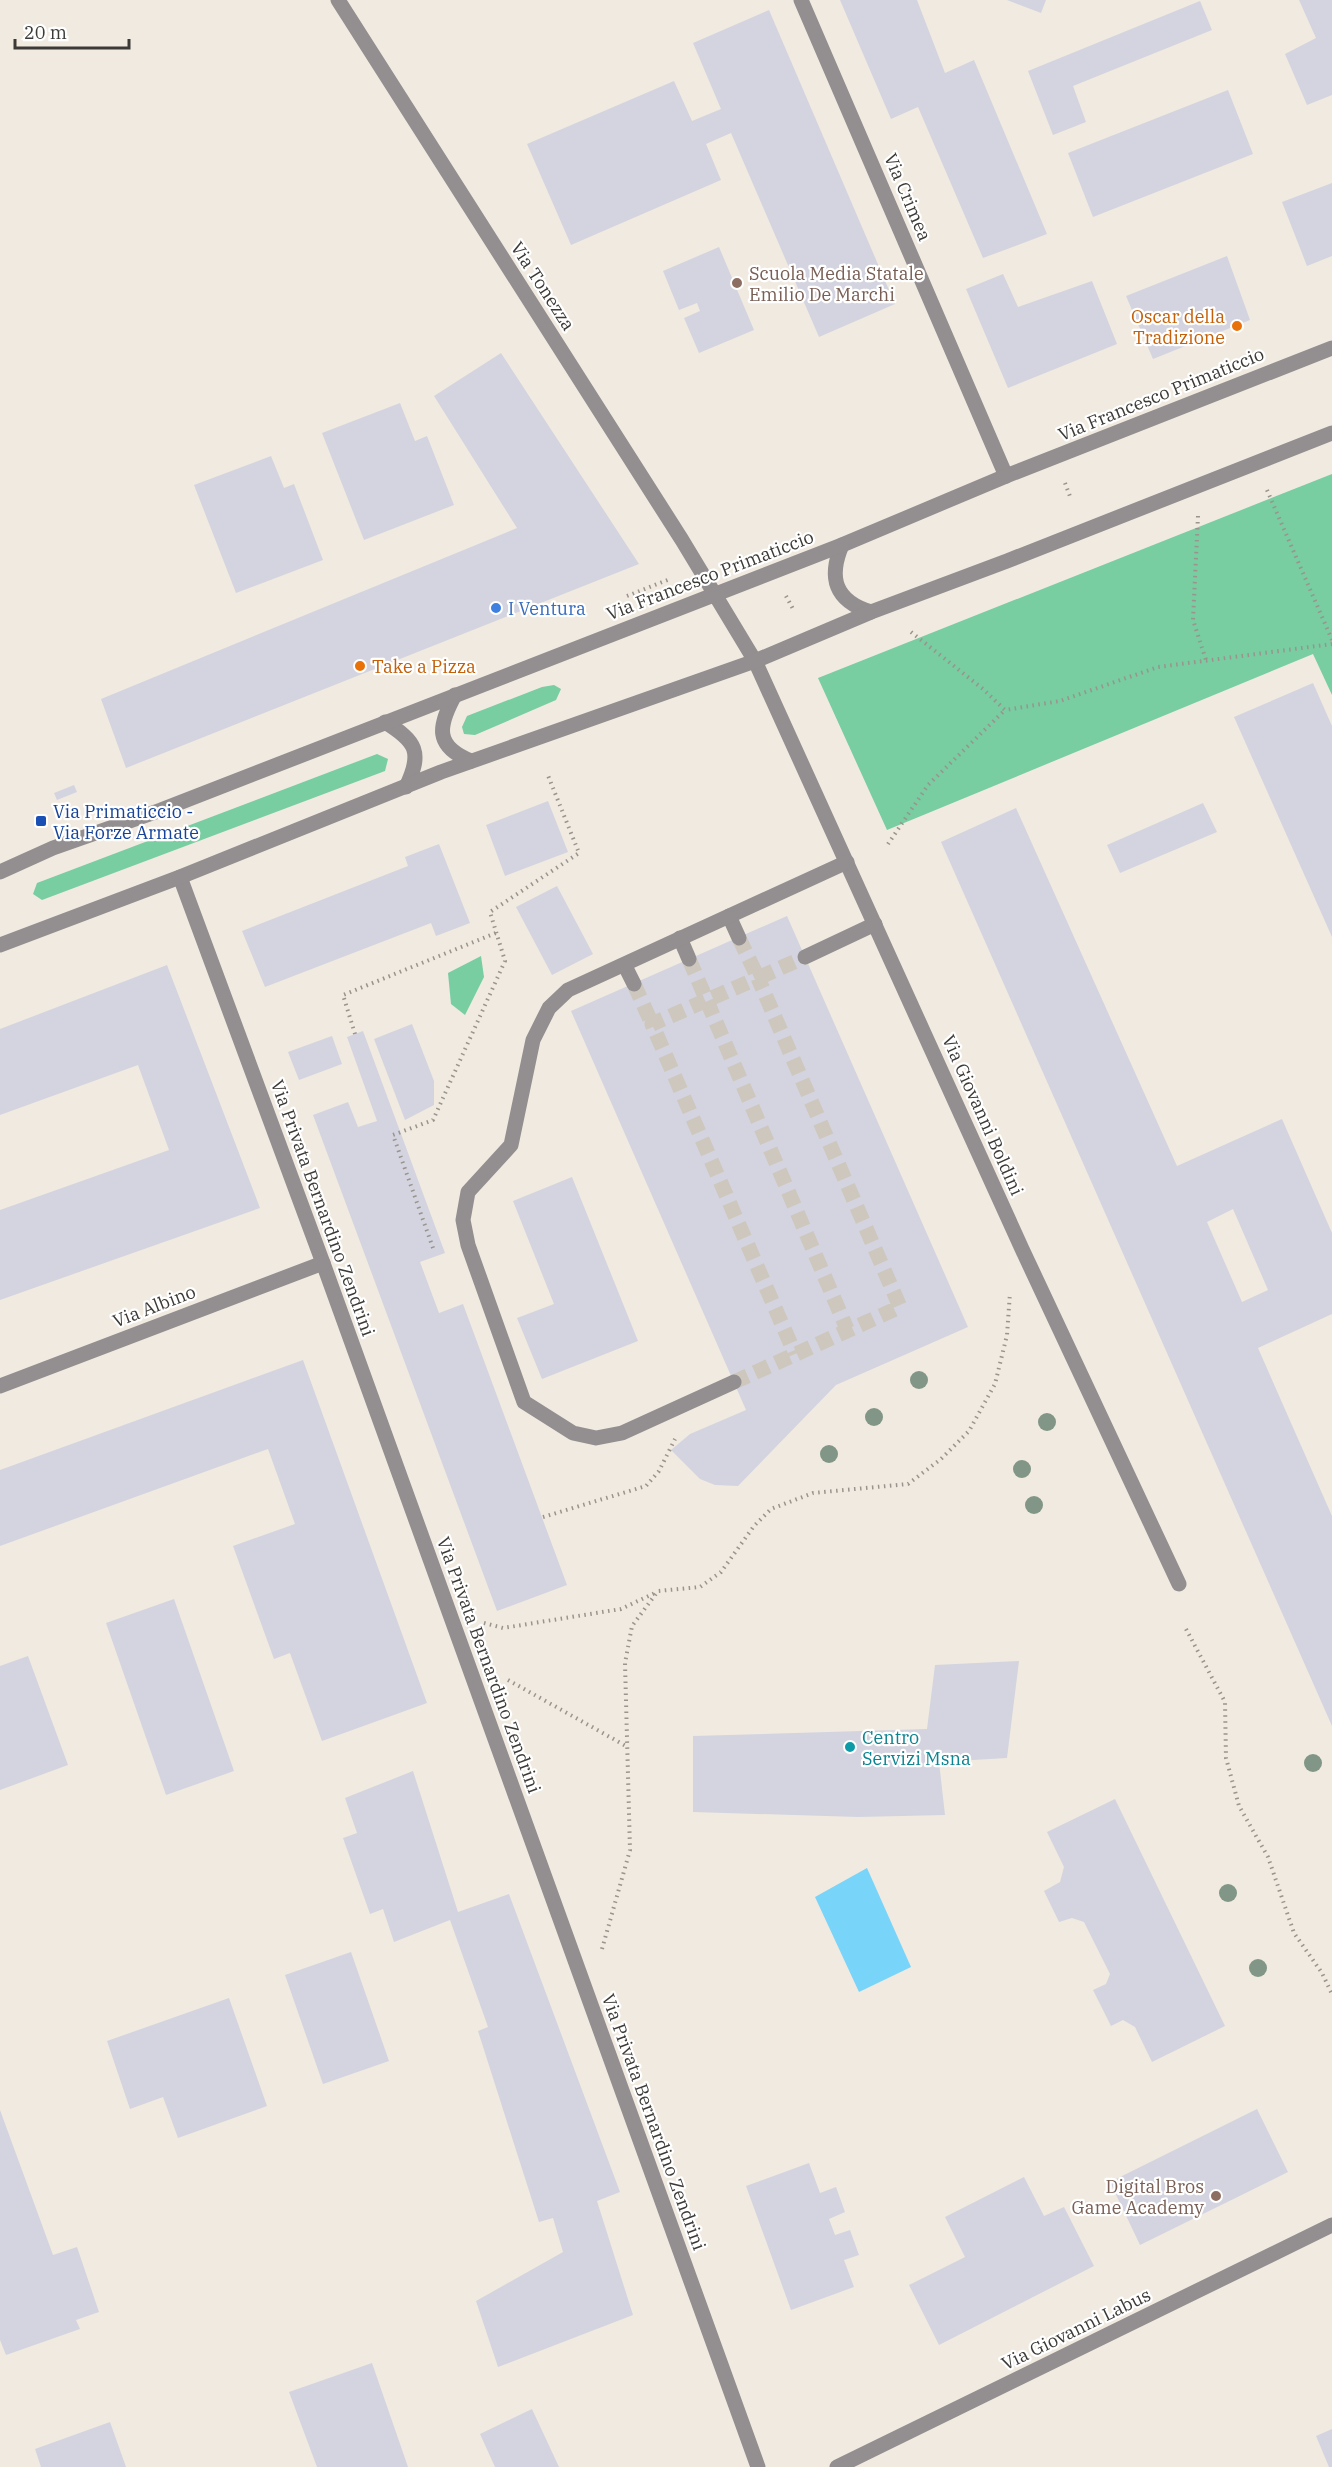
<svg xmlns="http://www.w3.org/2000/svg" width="1332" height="2467" font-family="'IBM Plex Serif',serif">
  <rect width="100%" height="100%" fill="#f1eae0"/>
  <g fill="#78cda1">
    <path d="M 1332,474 L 1332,695 L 1313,654 L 887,830 L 818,678 Z"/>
    <path d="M 554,685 L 561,689 L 556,700 L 475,735 L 464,734 L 462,727 L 467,716 L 542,687 Z"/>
    <path d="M 377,754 L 388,759 L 385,771 L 42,900 L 33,894 L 37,883 Z"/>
    <path d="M 481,956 L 484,977 L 465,1015 L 451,1004 L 448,973 Z"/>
  </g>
  <path fill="#79d4f9" d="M 867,1868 L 911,1967 L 859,1992 L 815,1897 Z"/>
  <g fill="#d3d4df" fill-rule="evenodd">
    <path d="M 840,0 L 917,0 L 945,73 L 974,60 L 1047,234 L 983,258 L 918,107 L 891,119 Z"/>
    <path d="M 1007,0 L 1046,0 L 1041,13 Z"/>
    <path d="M 1299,0 L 1332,0 L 1332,95 L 1307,105 L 1285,54 L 1316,38 Z"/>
    <path d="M 1200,1 L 1212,30 L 1073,86 L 1086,122 L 1053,135 L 1028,71 Z"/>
    <path d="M 769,10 L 895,304 L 819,337 L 731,133 L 706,144 L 721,180 L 571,245 L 527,144 L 674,81 L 692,121 L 721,109 L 693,43 Z"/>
    <path d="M 1228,90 L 1253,154 L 1093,217 L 1068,153 Z"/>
    <path d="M 1332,183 L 1332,256 L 1307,266 L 1282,202 Z"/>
    <path d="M 719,247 L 754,330 L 699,353 L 684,318 L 700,311 L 697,303 L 679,310 L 663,271 Z"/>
    <path d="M 1227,256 L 1250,320 L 1153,359 L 1126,296 Z"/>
    <path d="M 1003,274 L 1018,307 L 1092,281 L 1117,344 L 1008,388 L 966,289 Z"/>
    <path d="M 501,353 L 639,564 L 126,768 L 101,699 L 517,528 L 434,396 Z"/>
    <path d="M 400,403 L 415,441 L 427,436 L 454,505 L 364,540 L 322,433 Z"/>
    <path d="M 271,456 L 284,488 L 294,484 L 323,560 L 236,593 L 194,485 Z"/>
    <path d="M 1313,683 L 1332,726 L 1332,937 L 1234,717 Z"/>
    <path d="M 74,785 L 77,792 L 57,800 L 54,793 Z"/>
    <path d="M 548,801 L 568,852 L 505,876 L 486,825 Z"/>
    <path d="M 1203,803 L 1217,832 L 1120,873 L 1107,845 Z"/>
    <path d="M 1016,808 L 1177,1166 L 1282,1119 L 1332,1233 L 1332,1314 L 1258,1348 L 1332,1516 L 1332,1726 L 941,842 ZM 1233,1209 L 1268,1290 L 1242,1302 L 1207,1222 Z"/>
    <path d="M 439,844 L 470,923 L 436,936 L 431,923 L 265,987 L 242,931 L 408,866 L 405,857 Z"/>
    <path d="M 557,886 L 593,954 L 552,975 L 516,907 Z"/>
    <path d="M 787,916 L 968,1327 L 836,1385 L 738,1486 L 715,1485 L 700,1479 L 671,1450 L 690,1434 L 746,1410 L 571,1011 Z"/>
    <path d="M 167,965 L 260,1208 L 0,1300 L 0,1210 L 169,1150 L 138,1065 L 0,1115 L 0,1029 Z"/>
    <path d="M 412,1024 L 434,1081 L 434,1105 L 405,1120 L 374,1039 Z"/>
    <path d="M 363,1031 L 445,1253 L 420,1262 L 439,1313 L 463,1304 L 567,1585 L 497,1611 L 313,1115 L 348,1102 L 358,1127 L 377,1121 L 347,1037 Z"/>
    <path d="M 332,1036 L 342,1064 L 299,1080 L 288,1052 Z"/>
    <path d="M 572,1177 L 638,1341 L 542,1379 L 517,1318 L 554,1304 L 513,1201 Z"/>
    <path d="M 303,1360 L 427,1703 L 322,1741 L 290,1653 L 274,1659 L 233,1546 L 295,1524 L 268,1449 L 0,1546 L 0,1470 Z"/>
    <path d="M 174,1599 L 234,1771 L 166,1795 L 106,1623 Z"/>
    <path d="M 28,1656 L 68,1765 L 0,1790 L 0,1666 Z"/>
    <path d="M 1019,1661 L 1007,1758 L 939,1762 L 945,1815 L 858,1817 L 693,1812 L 693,1736 L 927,1729 L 935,1665 Z"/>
    <path d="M 413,1771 L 458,1912 L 509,1894 L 620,2192 L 597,2201 L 633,2315 L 498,2367 L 476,2301 L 563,2252 L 553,2218 L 539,2222 L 478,2031 L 488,2027 L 450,1920 L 394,1942 L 383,1909 L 370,1914 L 343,1838 L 357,1833 L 345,1798 Z"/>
    <path d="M 1115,1799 L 1225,2026 L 1152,2062 L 1135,2027 L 1123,2020 L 1111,2026 L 1093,1990 L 1106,1984 L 1110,1974 L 1084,1922 L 1072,1918 L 1059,1922 L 1044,1891 L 1060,1882 L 1064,1867 L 1047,1832 Z"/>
    <path d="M 351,1952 L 389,2061 L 323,2084 L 285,1975 Z"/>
    <path d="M 229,1998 L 267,2106 L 178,2138 L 163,2097 L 130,2109 L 107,2041 Z"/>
    <path d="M 1257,2109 L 1288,2172 L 1140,2245 L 1110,2182 Z"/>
    <path d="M 0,2110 L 53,2255 L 77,2247 L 99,2312 L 76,2320 L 80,2329 L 6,2355 L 0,2340 Z"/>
    <path d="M 809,2163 L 820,2193 L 836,2187 L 845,2212 L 829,2219 L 835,2235 L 850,2230 L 859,2255 L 844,2260 L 854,2287 L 791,2310 L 746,2186 Z"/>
    <path d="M 1024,2177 L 1044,2216 L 1064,2207 L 1094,2266 L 939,2345 L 909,2285 L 965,2257 L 945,2217 Z"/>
    <path d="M 372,2363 L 408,2467 L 317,2467 L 289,2392 Z"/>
    <path d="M 532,2409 L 559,2467 L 495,2467 L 480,2434 Z"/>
    <path d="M 110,2422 L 126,2467 L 41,2467 L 35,2449 Z"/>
    <path d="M 1332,2429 L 1332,2467 L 1329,2467 L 1316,2436 Z"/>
  </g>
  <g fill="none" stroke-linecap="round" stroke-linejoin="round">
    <g stroke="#cdc7be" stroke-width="15" stroke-dasharray="15 8" stroke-linecap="butt">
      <path d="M 739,938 L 758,978 L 805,957"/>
      <path d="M 689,959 L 847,1329"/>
      <path d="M 634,984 L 652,1024"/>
      <path d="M 734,1382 L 900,1307 L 758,978 L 652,1024 L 795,1354"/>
    </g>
    <g stroke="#99948d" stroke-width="4" stroke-dasharray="1.5 4.5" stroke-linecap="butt">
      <path d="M 1065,483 L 1071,499"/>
      <path d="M 1267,490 L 1332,640"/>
      <path d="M 1198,516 L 1193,620 L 1206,660"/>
      <path d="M 627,596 L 670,579"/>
      <path d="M 786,596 L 793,609"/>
      <path d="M 911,632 L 983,689 L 1005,710 L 1060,701 L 1158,667 L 1332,644"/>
      <path d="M 888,844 L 928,785 L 1005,710"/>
      <path d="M 355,1034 L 343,995 L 496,933"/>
      <path d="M 433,1248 L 393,1135 L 433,1120 L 505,961 L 490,912 L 579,853 L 547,773"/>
      <path d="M 543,1517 L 646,1486 L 659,1471 L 675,1439"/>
      <path d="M 484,1623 L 503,1628 L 621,1609 L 657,1592"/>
      <path d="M 1186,1629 L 1225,1702 L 1226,1758 L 1239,1806 L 1268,1857 L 1294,1933 L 1322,1973 L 1332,1994"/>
      <path d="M 508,1680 L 626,1746"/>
      <path d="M 602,1949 L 630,1850 L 625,1663 L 632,1626 L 658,1591 L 700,1587 L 721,1572 L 754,1526 L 771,1509 L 813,1493 L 908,1484 L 941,1459 L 969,1431 L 995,1384 L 1007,1335 L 1010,1293"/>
    </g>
    <g stroke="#938e8f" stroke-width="15">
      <path d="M 338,0 L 682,540 L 755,661 L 1022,1249 L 1179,1584"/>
      <path d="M 801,0 L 1006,476"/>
      <path d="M 842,545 C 828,578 835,601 871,612"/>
      <path d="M 455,695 C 438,726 434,746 471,761"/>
      <path d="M 385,722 C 416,741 423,752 406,787"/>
      <path d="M 0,872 L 53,848 L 161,810 L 842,545 L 1006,476 L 1332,348"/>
      <path d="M 180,877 L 323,1263 L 758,2467"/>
      <path d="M 729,916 L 739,938"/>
      <path d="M 680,938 L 689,959"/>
      <path d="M 0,945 L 180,877 L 441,772 L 755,661 L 871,612 L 1007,561 L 1332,433"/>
      <path d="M 805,957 L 875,924"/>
      <path d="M 625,966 L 634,984"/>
      <path d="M 734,1382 L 622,1433 L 596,1438 L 573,1433 L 524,1402 L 468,1245 L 463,1220 L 468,1192 L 511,1145 L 533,1040 L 549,1008 L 568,990 L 847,862"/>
      <path d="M 0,1386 L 323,1263"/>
      <path d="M 837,2467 L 1332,2225"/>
    </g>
  </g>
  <g fill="#819686">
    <circle cx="919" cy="1380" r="9"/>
    <circle cx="874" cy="1417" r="9"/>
    <circle cx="1047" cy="1422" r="9"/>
    <circle cx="829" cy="1454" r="9"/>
    <circle cx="1022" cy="1469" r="9"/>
    <circle cx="1034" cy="1505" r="9"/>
    <circle cx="1313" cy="1763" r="9"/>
    <circle cx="1228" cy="1893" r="9"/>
    <circle cx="1258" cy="1968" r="9"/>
  </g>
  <g fill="#8d6e63" stroke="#fff" stroke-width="2">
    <circle cx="737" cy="283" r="6"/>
    <circle cx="1216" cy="2196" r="6"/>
  </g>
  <g fill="#e8710a" stroke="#fff" stroke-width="2">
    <circle cx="1237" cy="326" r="6"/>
    <circle cx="360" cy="666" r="6"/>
  </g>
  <circle fill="#3f7fe0" stroke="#fff" stroke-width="2" cx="496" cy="608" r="6"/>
  <rect fill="#1a4fb4" stroke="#fff" stroke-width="2" x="35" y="815" width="12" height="12" rx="3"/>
  <circle fill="#0f9aa8" stroke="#fff" stroke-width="2" cx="850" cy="1747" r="6"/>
  <g text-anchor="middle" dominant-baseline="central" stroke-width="4.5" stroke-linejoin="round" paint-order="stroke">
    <g font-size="18" fill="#3c3a36" stroke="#fff">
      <text transform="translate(908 197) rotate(67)">Via Crimea</text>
      <text transform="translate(543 286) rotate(57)">Via Tonezza</text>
      <text transform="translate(1161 394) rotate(-22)">Via Francesco Primaticcio</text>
      <text transform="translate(710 575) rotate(-21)">Via Francesco Primaticcio</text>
      <text transform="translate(983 1115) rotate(66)">Via Giovanni Boldini</text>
      <text transform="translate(323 1208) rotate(70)">Via Privata Bernardino Zendrini</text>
      <text transform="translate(154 1306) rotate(-21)">Via Albino</text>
      <text transform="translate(489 1665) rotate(70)">Via Privata Bernardino Zendrini</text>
      <text transform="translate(654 2122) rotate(70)">Via Privata Bernardino Zendrini</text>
      <text transform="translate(1076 2329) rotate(-26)">Via Giovanni Labus</text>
    </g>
    <g font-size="18" fill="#785e54" stroke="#fff" text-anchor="start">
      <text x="749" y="273">Scuola Media Statale<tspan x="749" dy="21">Emilio De Marchi</tspan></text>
      <text x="1204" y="2186" text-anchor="end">Digital Bros<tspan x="1204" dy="21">Game Academy</tspan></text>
    </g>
    <g font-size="18" fill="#c56008" stroke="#fff" text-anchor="end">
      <text x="1225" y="316">Oscar della<tspan x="1225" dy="21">Tradizione</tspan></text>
      <text x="372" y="666" text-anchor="start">Take a Pizza</text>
    </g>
    <g font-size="18" fill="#366cbe" stroke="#fff" text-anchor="start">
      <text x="508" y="608">I Ventura</text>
    </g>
    <g font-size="18" fill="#164399" stroke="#fff" text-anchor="start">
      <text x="53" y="811">Via Primaticcio -<tspan x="53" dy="21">Via Forze Armate</tspan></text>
    </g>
    <g font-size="18" fill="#0d838f" stroke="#fff" text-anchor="start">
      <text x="862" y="1737">Centro<tspan x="862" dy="21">Servizi Msna</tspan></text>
    </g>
  </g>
  <path d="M15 39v9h114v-9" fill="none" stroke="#3c3a36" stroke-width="3"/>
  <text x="24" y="39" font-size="18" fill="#3c3a36" stroke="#ffffff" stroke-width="4.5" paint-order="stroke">20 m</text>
</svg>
